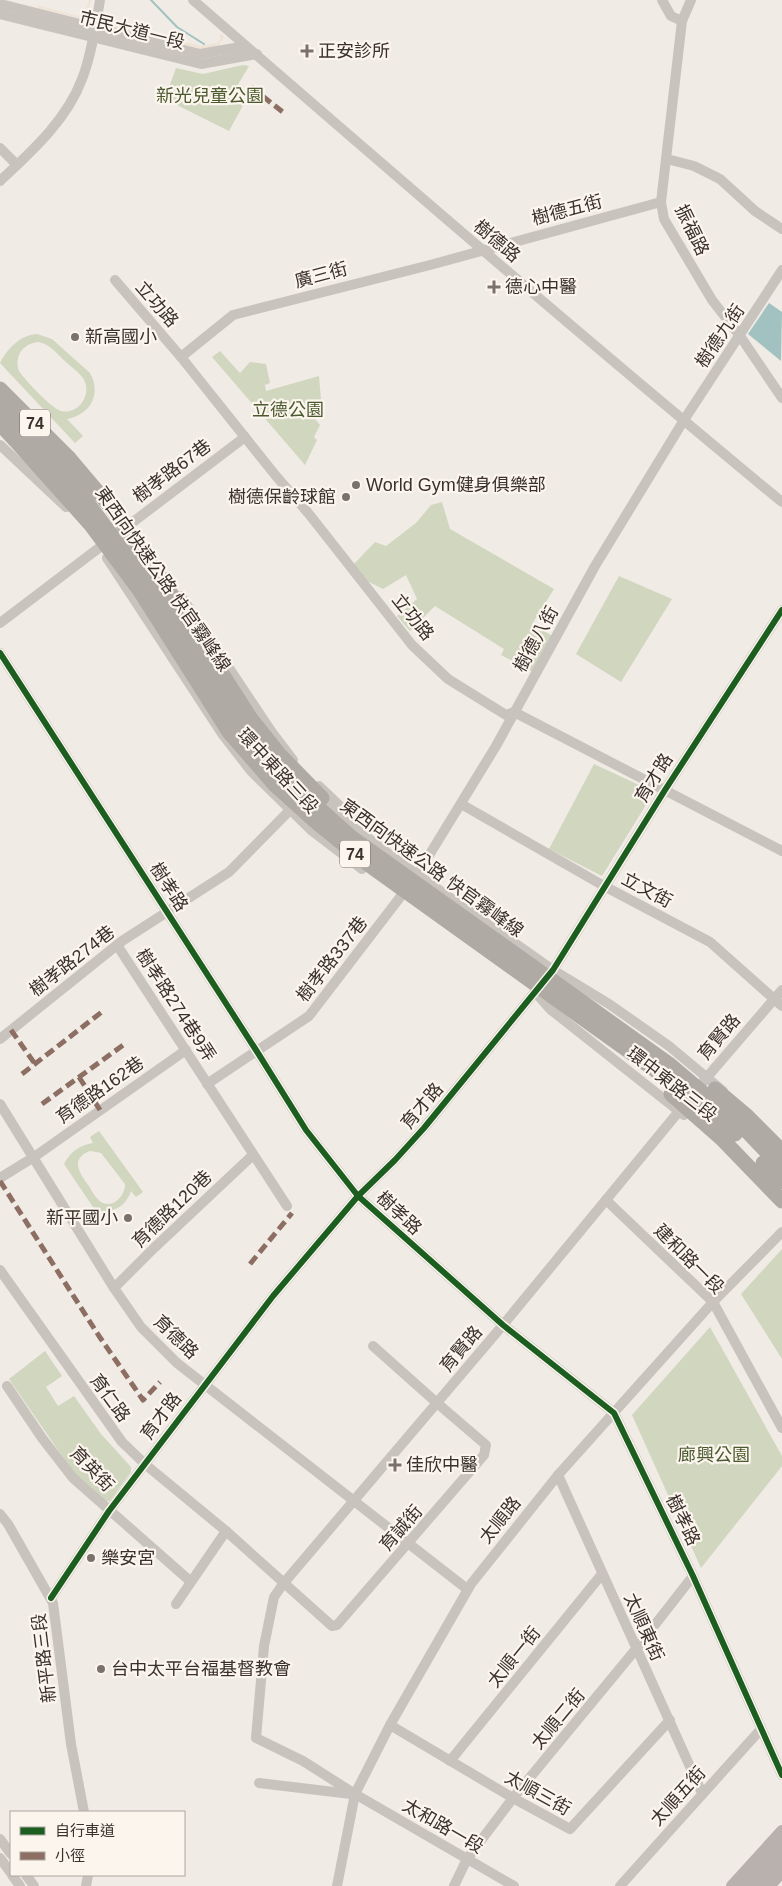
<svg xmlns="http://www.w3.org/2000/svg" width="782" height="1886" font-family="Helvetica,'Noto Sans TC',sans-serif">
  <rect width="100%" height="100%" fill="#f0ebe5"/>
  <g fill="#d1d6bf" fill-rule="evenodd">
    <path d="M 243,65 L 249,66 L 234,91 L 247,98 L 229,131 L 165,99 L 176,68 L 203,74 Z"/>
    <path d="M 37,334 L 52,339 L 90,373 C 102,394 90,415 67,419 L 83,436 L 75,443 L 0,363 C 7,349 20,335 37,334 ZM 39,342 C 50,344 58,355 66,362 C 72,368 82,374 85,382 C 91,397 77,415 61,411 C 52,409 24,379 19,371 C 14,356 23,343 39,342 Z"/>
    <path d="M 220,351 L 240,373 L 250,362 L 266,364 L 270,383 L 265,385 L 266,391 L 319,376 L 321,400 L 319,401 L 320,406 L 311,414 L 320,425 L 314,437 L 317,440 L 305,465 L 212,357 Z"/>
    <path d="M 442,502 L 450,529 L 554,589 L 532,624 L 554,637 L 533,672 L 501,655 L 504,649 L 435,606 L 410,631 L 397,616 L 417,599 L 406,575 L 383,589 L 367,581 L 353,565 L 375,542 L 386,546 L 416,523 L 431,505 Z"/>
    <path d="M 619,576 L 672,599 L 621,682 L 576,654 Z"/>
    <path d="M 594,764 L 654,792 L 602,876 L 549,849 Z"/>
    <path d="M 99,1131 L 143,1192 L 136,1197 L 131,1191 C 126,1207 111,1215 95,1210 L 64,1164 C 70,1152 80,1145 93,1143 L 90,1137 ZM 90,1151 L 101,1153 L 125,1184 C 125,1196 113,1209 101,1202 C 96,1199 92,1191 89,1186 C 80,1174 69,1159 90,1151 Z"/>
    <path d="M 782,1249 L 782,1359 L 741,1294 Z"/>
    <path d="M 710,1327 L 782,1456 L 782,1466 L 701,1568 L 632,1415 Z"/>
    <path d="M 45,1351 L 62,1376 L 46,1387 L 58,1406 L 74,1396 L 101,1434 L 131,1467 L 131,1472 L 110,1501 L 105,1501 L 74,1473 L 9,1379 Z"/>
  </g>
  <g fill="#eee3d5">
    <path d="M 89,0 L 91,0 L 87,15 L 84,19 L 39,8 L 37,5 L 81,17 L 85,15 Z"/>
    <path d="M 104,16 L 108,16 L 112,23 L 200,46 L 217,43 L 220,40 L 220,34 L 223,35 L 224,38 L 218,46 L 200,49 L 113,27 L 112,29 L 105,26 L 103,24 Z"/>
  </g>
  <path fill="#a1c2c1" d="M 769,303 L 782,312 L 781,361 L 748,334 Z"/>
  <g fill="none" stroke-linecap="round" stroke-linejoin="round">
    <path stroke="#a1c2c1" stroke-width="2" d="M 151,0 L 177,27 L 204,44"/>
    <g stroke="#c9c3be" stroke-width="10">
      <path d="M 193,0 C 388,169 583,338 782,502"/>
      <path d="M 662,0 L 671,16 L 682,21"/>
      <path d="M 691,0 L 682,21 L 661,202 L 664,219 L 712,300 L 740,336 L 782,398"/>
      <path d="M 0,4 L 200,54 L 246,46"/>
      <path d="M 0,14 L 201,64 L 257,54"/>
      <path d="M 0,148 L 17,165"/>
      <path d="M 667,159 L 694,166 L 720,179 L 755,211 L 782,229"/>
      <path d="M 0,181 C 31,152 67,120 82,79 C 91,57 96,24 100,0"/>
      <path d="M 115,280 L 181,357 L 276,476 L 309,514 L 412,645 L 448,679 L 506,715 L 514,712 L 782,851"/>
      <path d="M 181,357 L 233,315 L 430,265 L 661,202"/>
      <path d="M 0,445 L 66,507"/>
      <path d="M 107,558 L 223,735 L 251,771 L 311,830 L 362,869"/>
      <path d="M 181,596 L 271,731 L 293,760"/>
      <path d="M 0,623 L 245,437"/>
      <path d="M 0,653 L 256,1050 L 306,1130 L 358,1196 L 503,1325 L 614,1413 L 693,1576 L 782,1775"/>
      <path d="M 319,786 L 359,824"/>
      <path d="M 461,804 L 604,886 L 710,942 L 782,1006"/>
      <path d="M 325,805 L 398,861 L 553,970 L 609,1004 L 669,1046 L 723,1091"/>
      <path d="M 417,875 L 496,746 L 595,566 L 684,420 L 782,270"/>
      <path d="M 117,945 L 287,1206"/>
      <path d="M 535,992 L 550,1009 L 684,1115"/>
      <path d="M 0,1039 L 122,941 L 229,872 L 290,810"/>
      <path d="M 207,1084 L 309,1016 L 401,896"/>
      <path d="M 0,1104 L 114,1288 L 141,1327 L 177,1363 L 467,1589"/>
      <path d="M 0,1178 L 34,1157 L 186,1050"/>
      <path d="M 606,1200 L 713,1302 L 782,1428"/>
      <path d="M 0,1270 L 122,1442 L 146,1465 L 226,1531 L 332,1626 L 337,1625 L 484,1455 L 486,1445 L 437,1403 L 373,1346"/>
      <path d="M 114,1288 L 154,1248 L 253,1155"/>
      <path d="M 7,1386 L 42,1438 L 73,1478 L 190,1581"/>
      <path d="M 558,1475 L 702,1793"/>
      <path d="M 0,1514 L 8,1524 L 53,1603 L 71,1744 L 84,1812"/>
      <path d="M 51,1598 L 109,1511 L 273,1296 L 358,1196 L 395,1160 L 424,1128 L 553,970 L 665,790 L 782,610"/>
      <path d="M 176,1604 L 226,1531"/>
      <path d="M 390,1725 L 513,1798 L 570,1829 L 670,1720"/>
      <path d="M 450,1761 L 602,1574"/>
      <path d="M 259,1783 L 351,1794"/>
      <path d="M 0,1839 L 11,1854"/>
      <path d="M 0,1858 L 11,1873"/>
      <path d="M 12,1875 L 20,1886"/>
      <path d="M 26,1875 L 34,1886"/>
      <path d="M 86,1886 L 88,1875"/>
      <path d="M 337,1886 L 355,1794 L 390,1725 L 471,1584 L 558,1475 L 713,1302 L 782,1232"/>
      <path d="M 454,1886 L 467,1859 L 513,1798 L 636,1649 L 693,1576"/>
      <path d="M 514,1886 L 355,1794 L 303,1761 L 256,1738 L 264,1646 L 274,1597 L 283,1584 L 503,1325 L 708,1076 L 782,990"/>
      <path d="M 620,1886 L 761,1729"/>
    </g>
    <g stroke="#b8b1ad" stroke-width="12">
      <path d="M 732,1886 L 782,1831"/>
      <path d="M 744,1886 L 782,1845"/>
      <path d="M 757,1886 L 782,1859"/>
      <path d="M 769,1886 L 782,1872"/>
    </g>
    <g stroke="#afaaa4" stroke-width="15">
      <path d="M 0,389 L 69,458"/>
      <path d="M 0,424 L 15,440"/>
    </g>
    <g stroke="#afaaa4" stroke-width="15">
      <path d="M 0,407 L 71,481 L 149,585 L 239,724 L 269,760 L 301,792 L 351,837 L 669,1064 L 742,1126 L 782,1168"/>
      <path d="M 15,440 L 91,525 L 140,591 L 229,732 L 275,785 L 316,822 L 369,865 L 655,1070 L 705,1108 L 735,1134"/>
      <path d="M 69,458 L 113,510 L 161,578 L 251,719 L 279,754 L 322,798"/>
      <path d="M 715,1089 L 747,1116 L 782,1151"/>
      <path d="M 671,1094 L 721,1138 L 782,1201"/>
      <path d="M 763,1163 L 782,1182"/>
    </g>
    <g stroke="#8d6e63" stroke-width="5" stroke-dasharray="10 5" stroke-linecap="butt">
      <path d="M 251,87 L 284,113"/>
      <path d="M 11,1030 L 35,1064"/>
      <path d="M 22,1074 L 103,1011"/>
      <path d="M 79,1077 L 100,1110"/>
      <path d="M 42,1104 L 126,1043"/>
      <path d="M 0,1181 L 99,1336 L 143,1400 L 160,1382"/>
      <path d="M 250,1264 L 292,1213"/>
    </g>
    <g stroke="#fbf5ee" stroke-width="9">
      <g id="cycleway">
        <path d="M 0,653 L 256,1050 L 306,1130 L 358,1196 L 503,1325 L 614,1413 L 693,1576 L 782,1775"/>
        <path d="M 51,1598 L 109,1511 L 273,1296 L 358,1196 L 395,1160 L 424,1128 L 553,970 L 665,790 L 782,610"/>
      </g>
    </g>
    <use href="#cycleway" stroke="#1b5e20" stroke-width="6"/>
  </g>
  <g fill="#7a716c" stroke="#fbf5ee" stroke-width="2">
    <path d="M304.5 43.5h5v5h5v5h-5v5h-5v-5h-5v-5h5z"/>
    <path d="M491.5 279.5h5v5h5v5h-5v5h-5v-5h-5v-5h5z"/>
    <circle cx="75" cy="337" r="5"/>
    <circle cx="356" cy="485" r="5"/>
    <circle cx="346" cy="497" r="5"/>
    <circle cx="128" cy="1218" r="5"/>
    <path d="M392.5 1457.5h5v5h5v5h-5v5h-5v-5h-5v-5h5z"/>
    <circle cx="91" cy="1558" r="5"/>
    <circle cx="101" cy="1669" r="5"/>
  </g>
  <g text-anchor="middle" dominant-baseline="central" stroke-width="4.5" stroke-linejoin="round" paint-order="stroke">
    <g fill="#fbf5ee" stroke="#756b66" stroke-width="1">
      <rect x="20" y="409.5" width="30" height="27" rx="4"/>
      <rect x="340" y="840.5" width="30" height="27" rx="4"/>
    </g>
    <g font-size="16" font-weight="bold" fill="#3b302b">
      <text x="35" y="423">74</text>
      <text x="355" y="854">74</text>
    </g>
    <g font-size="18" fill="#3b302b" stroke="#fbf5ee">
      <text transform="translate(132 30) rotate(14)">市民大道一段</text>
      <text transform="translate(567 210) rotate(-15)">樹德五街</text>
      <text transform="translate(692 230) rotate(64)">振福路</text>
      <text transform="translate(497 241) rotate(40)">樹德路</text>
      <text transform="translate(321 275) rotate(-15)">廣三街</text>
      <text transform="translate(157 304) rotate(49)">立功路</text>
      <text transform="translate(720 336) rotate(-56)">樹德九街</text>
      <text transform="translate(172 471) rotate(-37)">樹孝路67巷</text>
      <text transform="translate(163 579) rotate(55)">東西向快速公路 快官霧峰線</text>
      <text transform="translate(413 617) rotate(51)">立功路</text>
      <text transform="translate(536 639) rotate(-61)">樹德八街</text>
      <text transform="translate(278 771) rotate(47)">環中東路三段</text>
      <text transform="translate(654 778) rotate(-58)">育才路</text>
      <text transform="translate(432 868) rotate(36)">東西向快速公路 快官霧峰線</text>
      <text transform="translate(169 887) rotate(57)">樹孝路</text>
      <text transform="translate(647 890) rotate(28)">立文街</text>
      <text transform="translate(332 959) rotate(-52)">樹孝路337巷</text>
      <text transform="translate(72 961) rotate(-38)">樹孝路274巷</text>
      <text transform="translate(176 1005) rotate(57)">樹孝路274巷9弄</text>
      <text transform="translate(719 1037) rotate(-50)">育賢路</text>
      <text transform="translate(672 1084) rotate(38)">環中東路三段</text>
      <text transform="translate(100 1090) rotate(-35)">育德路162巷</text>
      <text transform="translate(422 1106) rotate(-50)">育才路</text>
      <text transform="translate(172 1209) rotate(-44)">育德路120巷</text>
      <text transform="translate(399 1213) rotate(43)">樹孝路</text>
      <text transform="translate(689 1259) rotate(45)">建和路一段</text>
      <text transform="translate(176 1337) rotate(44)">育德路</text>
      <text transform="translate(461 1349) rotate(-50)">育賢路</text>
      <text transform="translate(110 1398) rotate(54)">育仁路</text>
      <text transform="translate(161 1416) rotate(-53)">育才路</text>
      <text transform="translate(92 1469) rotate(46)">育英街</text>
      <text transform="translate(500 1520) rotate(-51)">太順路</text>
      <text transform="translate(683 1520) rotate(64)">樹孝路</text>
      <text transform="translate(401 1528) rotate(-49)">育誠街</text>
      <text transform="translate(644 1627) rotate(66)">太順東街</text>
      <text transform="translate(514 1657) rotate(-51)">太順一街</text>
      <text transform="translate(44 1658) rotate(-97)">新平路三段</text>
      <text transform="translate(558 1719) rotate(-50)">太順二街</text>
      <text transform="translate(538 1793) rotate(29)">太順三街</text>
      <text transform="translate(678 1796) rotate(-48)">太順五街</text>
      <text transform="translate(443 1826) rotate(30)">太和路一段</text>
    </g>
    <g font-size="18" fill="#3b302b" stroke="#fbf5ee" text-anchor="start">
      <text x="318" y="51">正安診所</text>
      <text x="505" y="287">德心中醫</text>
      <text x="85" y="337">新高國小</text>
      <text x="366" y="485">World Gym健身俱樂部</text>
      <text x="336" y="497" text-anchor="end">樹德保齡球館</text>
      <text x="118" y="1218" text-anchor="end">新平國小</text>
      <text x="406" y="1465">佳欣中醫</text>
      <text x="101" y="1558">樂安宮</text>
      <text x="111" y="1669">台中太平台福基督教會</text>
    </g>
    <g font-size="18" fill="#4a5a2e" stroke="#fbf5ee">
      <text x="210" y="96">新光兒童公園</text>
      <text x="288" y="410">立德公園</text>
      <text x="714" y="1455">廊興公園</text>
    </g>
  </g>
  <rect x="10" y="1811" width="175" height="65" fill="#fbf5ee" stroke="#aea6a0"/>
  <rect x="20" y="1827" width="25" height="8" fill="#1b5e20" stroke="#aea6a0"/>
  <text x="55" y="1836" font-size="15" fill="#3b302b">自行車道</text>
  <rect x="20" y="1852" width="25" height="8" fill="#8d6e63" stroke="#aea6a0"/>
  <text x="55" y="1861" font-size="15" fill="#3b302b">小徑</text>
</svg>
